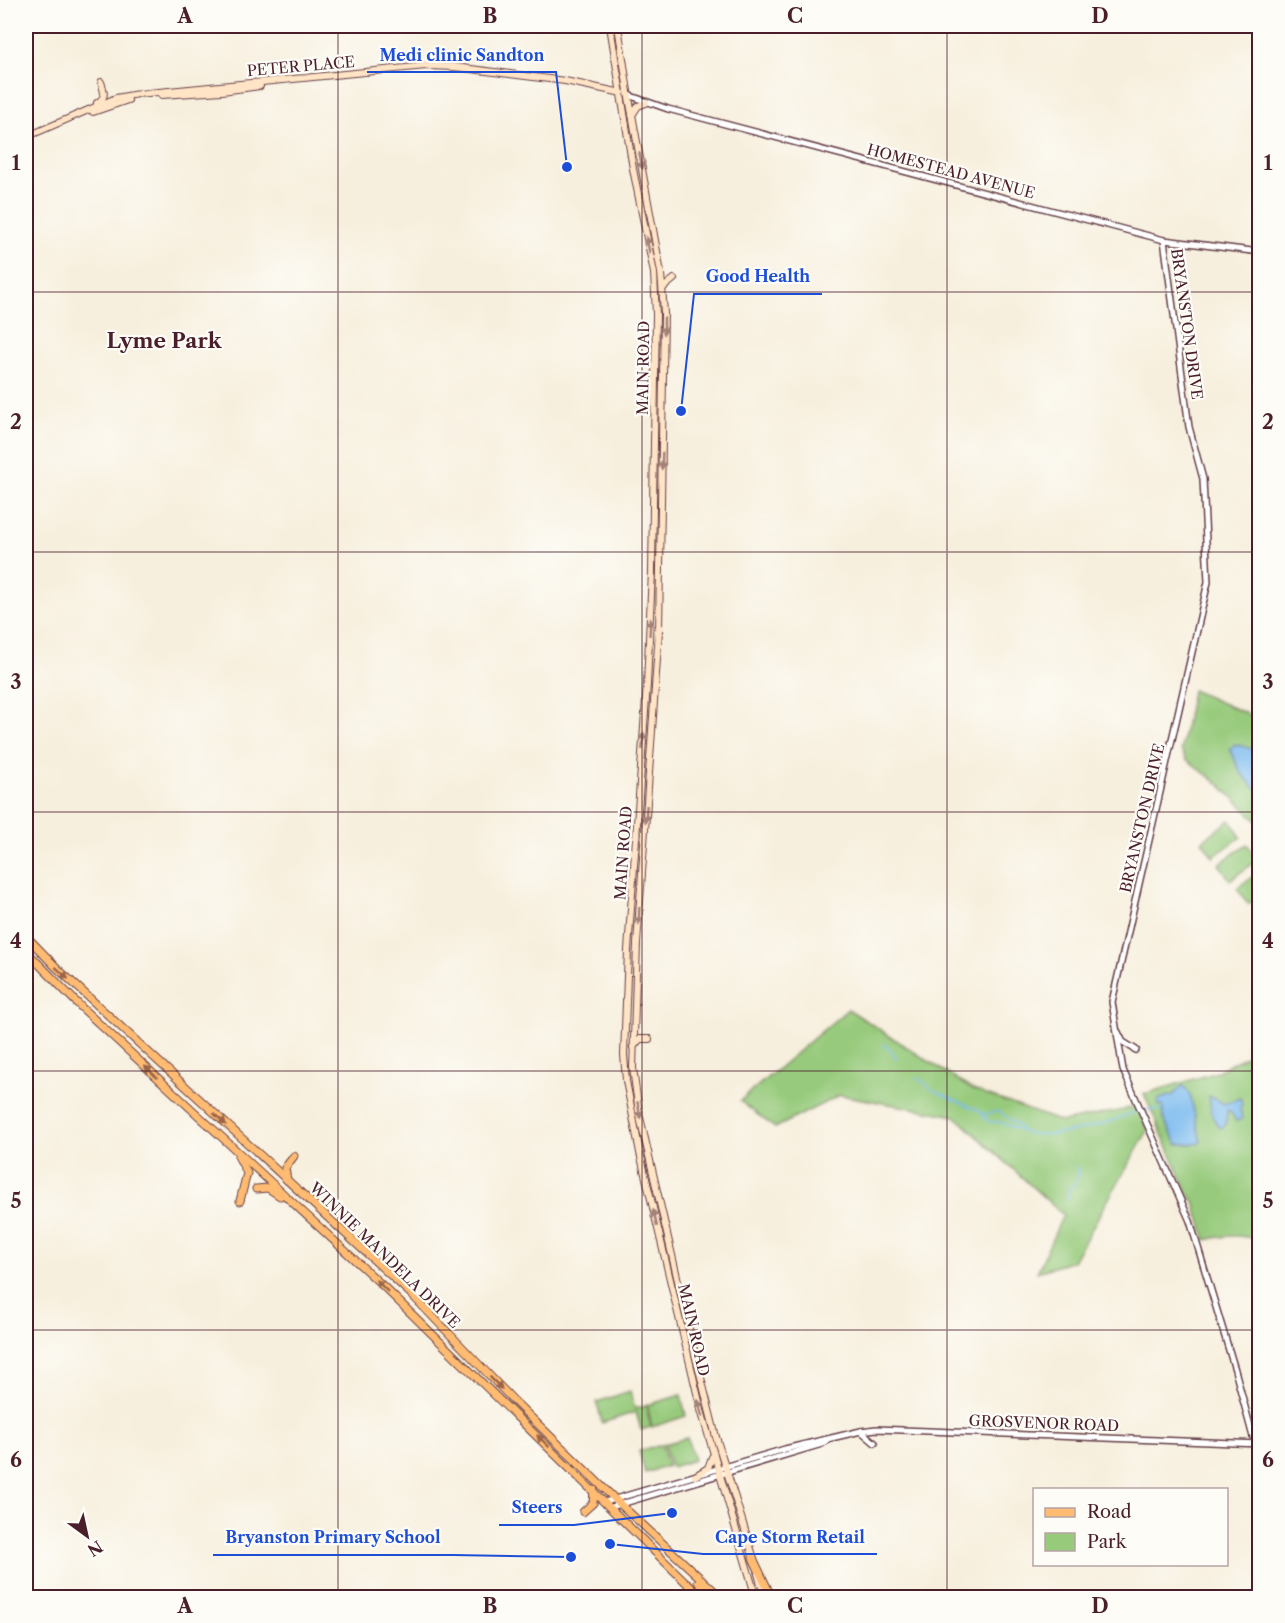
<svg xmlns="http://www.w3.org/2000/svg" width="1285" height="1623" font-family="'Libre Caslon Text',serif">
  <rect width="100%" height="100%" fill="#fdfcf7"/>
  <filter id="ink" filterUnits="userSpaceOnUse"><feTurbulence type="fractalNoise" baseFrequency=".0167" numOctaves="2"/><feDisplacementMap in="SourceGraphic" scale="12" xChannelSelector="R" yChannelSelector="G"/><feConvolveMatrix kernelMatrix="1 2 1 2 8 2 1 2 1" color-interpolation-filters="sRGB"/></filter>
  <filter id="wash" filterUnits="userSpaceOnUse"><feTurbulence type="fractalNoise" baseFrequency=".008" numOctaves="4" result="noise"/><feDisplacementMap in="SourceGraphic" scale="24" xChannelSelector="R" yChannelSelector="G"/><feGaussianBlur stdDeviation="1.35" result="paint"/><feColorMatrix in="noise" values="0 0 0 0 0 0 0 0 0 0 0 0 0 0 0 0 0 1.4 0 .05"/><feComposite in="paint" operator="in"/></filter>
  <g filter="url(#wash)">
    <rect width="100%" height="100%" fill="#f7efdd"/>
    <g fill="#97ca7b" stroke="#707453" stroke-width="1.5">
      <path d="M 1192,690 L 1259,719 L 1259,823 L 1219,784 L 1186,759 L 1181,750 Z"/>
      <path d="M 1230,820 L 1241,837 L 1213,857 L 1202,841 Z"/>
      <path d="M 1247,844 L 1258,860 L 1230,880 L 1219,864 Z"/>
      <path d="M 1259,872 L 1259,896 L 1248,904 L 1237,888 Z"/>
      <path d="M 848,1009 L 973,1090 L 1062,1122 L 1123,1110 L 1137,1105 L 1148,1130 L 1073,1261 L 1037,1272 L 1063,1215 L 955,1116 L 840,1095 L 775,1128 L 740,1101 Z"/>
      <path d="M 1259,1049 L 1259,1240 C 1241,1234 1224,1235 1206,1240 L 1194,1201 L 1190,1197 L 1144,1094 L 1214,1073 Z"/>
      <path d="M 630,1391 L 635,1409 L 646,1406 L 651,1427 L 641,1430 L 636,1412 L 602,1423 L 597,1402 Z"/>
      <path d="M 681,1395 L 686,1416 L 652,1427 L 647,1405 Z"/>
      <path d="M 687,1438 L 694,1460 L 671,1467 L 664,1444 Z"/>
      <path d="M 662,1445 L 668,1466 L 645,1473 L 639,1451 Z"/>
    </g>
    <g fill="#7bbbef" stroke="#626d8d" stroke-width="1.5">
      <path d="M 1235,744 L 1259,751 L 1259,792 L 1241,773 L 1230,749 Z"/>
      <path d="M 1183,1085 L 1190,1094 L 1201,1142 L 1198,1144 L 1177,1144 L 1164,1120 L 1163,1105 L 1160,1106 L 1157,1104 L 1159,1099 L 1173,1095 Z"/>
      <path d="M 1209,1096 L 1224,1104 L 1240,1098 L 1242,1104 L 1240,1109 L 1242,1119 L 1236,1121 L 1231,1112 L 1227,1110 L 1226,1125 L 1220,1128 C 1211,1119 1211,1108 1209,1096 Z"/>
    </g>
    <g fill="none" stroke-linecap="round" stroke-linejoin="round">
      <g stroke="#7bbbef" stroke-width="1.5">
        <path d="M 26,30 L 30,26"/>
        <path d="M 884,1044 L 897,1058"/>
        <path d="M 916,1077 L 935,1091 L 980,1111 L 984,1115 L 998,1111 L 1019,1126 L 1021,1131 C 1042,1140 1084,1130 1105,1123 C 1116,1120 1126,1114 1137,1112"/>
        <path d="M 1144,1110 L 1164,1109"/>
        <path d="M 983,1116 L 989,1122 L 1000,1122 L 1021,1131"/>
        <path d="M 1068,1200 L 1069,1188 L 1075,1183 L 1079,1175 L 1076,1166"/>
      </g>
    </g>
  </g>
  <g filter="url(#ink)">
    <g fill="none" stroke-linecap="round" stroke-linejoin="round">
      <g stroke="#643e46" stroke-width="8">
        <g id="tertiary">
          <path d="M 628,95 L 668,109 L 1164,240 L 1260,252"/>
          <path d="M 1164,240 L 1189,427 L 1203,479 L 1208,582 L 1112,1002 L 1123,1070 L 1190,1221 L 1235,1370 L 1260,1463"/>
          <path d="M 1118,1032 L 1123,1042 L 1136,1050"/>
          <path d="M 861,1431 L 875,1443"/>
          <path d="M 605,1502 L 785,1449 L 861,1431 L 876,1429 L 1260,1444"/>
          <path d="M 611,1507 L 822,1444 L 827,1440"/>
        </g>
      </g>
      <g stroke="#643e46" stroke-width="8">
        <g id="secondary">
          <path d="M 610,26 L 633,169 L 654,273 L 656,315 L 652,571 L 647,684 L 628,950 L 624,1055 L 626,1081 L 640,1153 L 701,1410 L 756,1598"/>
          <path d="M 618,26 L 629,98 L 661,273 L 664,313 L 659,631 L 637,944 L 633,1068 L 639,1113 L 694,1350 L 716,1437 L 755,1562"/>
          <path d="M 162,95 L 222,91 L 260,86"/>
          <path d="M 97,103 C 107,97 104,91 101,82"/>
          <path d="M 93,112 L 128,100"/>
          <path d="M 632,115 L 638,106 L 646,103"/>
          <path d="M 26,137 L 116,98 L 138,94 L 426,66 L 455,67 L 565,81 L 622,93"/>
          <path d="M 663,288 L 674,279"/>
          <path d="M 633,1047 L 640,1039 L 649,1039"/>
          <path d="M 695,1476 L 708,1468 L 712,1457"/>
          <path d="M 758,1574 L 765,1598"/>
        </g>
      </g>
      <g stroke="#643e46" stroke-width="9">
        <g id="primary">
          <path d="M 26,936 L 57,968 L 412,1295 L 514,1401 L 620,1504 L 722,1598"/>
          <path d="M 26,951 L 82,1008 L 382,1285 L 702,1598"/>
          <path d="M 238,1156 L 247,1173 L 240,1201"/>
          <path d="M 287,1180 L 285,1168 L 294,1156"/>
          <path d="M 256,1189 L 268,1188 L 280,1196"/>
          <path d="M 583,1512 L 593,1503 L 594,1490"/>
          <path d="M 753,1558 L 772,1598"/>
          <path d="M 698,1582 L 713,1598"/>
        </g>
      </g>
      <use href="#tertiary" stroke="#fff" stroke-width="5"/>
      <use href="#secondary" stroke="#ffe4c6" stroke-width="6"/>
      <use href="#primary" stroke="#ffbb71" stroke-width="7"/>
    </g>
    <defs><path id="oneway-solid" d="M-6-.8H1V-3.2L6.5 0L1 3.2V.8H-6Z" transform="scale(1.5)"/></defs>
    <g fill="#a48278">
      <use href="#oneway-solid" transform="translate(641 161) rotate(79)"/>
      <use href="#oneway-solid" transform="translate(648 245) rotate(-101)"/>
      <use href="#oneway-solid" transform="translate(664 326) rotate(90)"/>
      <use href="#oneway-solid" transform="translate(662 461) rotate(92)"/>
      <use href="#oneway-solid" transform="translate(650 627) rotate(-87)"/>
      <use href="#oneway-solid" transform="translate(643 741) rotate(-86)"/>
      <use href="#oneway-solid" transform="translate(646 814) rotate(95)"/>
      <use href="#oneway-solid" transform="translate(639 916) rotate(93)"/>
      <use href="#oneway-solid" transform="translate(639 1110) rotate(79)"/>
      <use href="#oneway-solid" transform="translate(655 1218) rotate(-103)"/>
      <use href="#oneway-solid" transform="translate(700 1408) rotate(-104)"/>
    </g>
    <g fill="#9b654a">
      <use href="#oneway-solid" transform="translate(62 973) rotate(43)"/>
      <use href="#oneway-solid" transform="translate(151 1072) rotate(-137)"/>
      <use href="#oneway-solid" transform="translate(220 1119) rotate(43)"/>
      <use href="#oneway-solid" transform="translate(382 1286) rotate(-136)"/>
      <use href="#oneway-solid" transform="translate(496 1383) rotate(45)"/>
      <use href="#oneway-solid" transform="translate(543 1441) rotate(-136)"/>
    </g>
  </g>
  <path fill="none" stroke="#4a1f2b" stroke-width="1.5" stroke-opacity="0.55" d="M 338,26 L 338,1598M 642,26 L 642,1598M 947,26 L 947,1598M 26,292 L 1260,292M 26,552 L 1260,552M 26,812 L 1260,812M 26,1071 L 1260,1071M 26,1330 L 1260,1330"/>
  <g text-anchor="middle" dominant-baseline="central" stroke-width="4.5" stroke-linejoin="round" paint-order="stroke">
    <g font-size="15" fill="#4a1f2b" stroke="#fdfcf7">
      <text transform="translate(301 66) rotate(-5)">PETER PLACE</text>
      <text transform="translate(951 171) rotate(15)">HOMESTEAD AVENUE</text>
      <text transform="translate(1187 324) rotate(82)">BRYANSTON DRIVE</text>
      <text transform="translate(643 368) rotate(-89)">MAIN ROAD</text>
      <text transform="translate(1142 818) rotate(-77)">BRYANSTON DRIVE</text>
      <text transform="translate(623 853) rotate(-86)">MAIN ROAD</text>
      <text transform="translate(385 1255) rotate(44)">WINNIE MANDELA DRIVE</text>
      <text transform="translate(694 1330) rotate(77)">MAIN ROAD</text>
      <text transform="translate(1044 1423) rotate(2)">GROSVENOR ROAD</text>
    </g>
    <g font-size="21" font-weight="bold" fill="#4a1f2b" stroke="#fdfcf7">
      <text x="164" y="340">Lyme Park</text>
    </g>
  </g>
  <path fill="none" stroke="#1d4ed8" stroke-width="2" d="M567 167L556 72H367M681 411L694 294H822M672 1513L574 1525H499M610 1544L703 1554H877M571 1557L453 1555H213"/>
  <g fill="#1d4ed8" stroke="#fdfcf7" stroke-width="2">
    <circle cx="567" cy="167" r="6"/>
    <circle cx="681" cy="411" r="6"/>
    <circle cx="672" cy="1513" r="6"/>
    <circle cx="610" cy="1544" r="6"/>
    <circle cx="571" cy="1557" r="6"/>
  </g>
  <g font-size="16" text-anchor="middle" font-weight="bold" fill="#1d4ed8" stroke="#fdfcf7" stroke-width="4.5" stroke-linejoin="round" paint-order="stroke">
    <text x="462" y="61">Medi clinic Sandton</text>
    <text x="758" y="282">Good Health</text>
    <text x="537" y="1513">Steers</text>
    <text x="790" y="1543">Cape Storm Retail</text>
    <text x="333" y="1543">Bryanston Primary School</text>
  </g>
  <rect width="1285" height="1623" fill="none" stroke="#fdfcf7" stroke-width="66"/>
  <rect x="1033" y="1488" width="195" height="78" fill="#fdfcf7" stroke="#b5a4a5" stroke-width="1.5"/>
  <rect x="1045" y="1508" width="30" height="9" fill="#ffbb71" stroke="#b5a4a5" stroke-width="1.5"/>
  <text x="1087" y="1518" font-size="18" fill="#4a1f2b">Road</text>
  <rect x="1045" y="1533" width="30" height="18" fill="#97ca7b" stroke="#b5a4a5" stroke-width="1.5"/>
  <text x="1087" y="1548" font-size="18" fill="#4a1f2b">Park</text>
  <g transform="translate(87 1536) rotate(147)" stroke="#fdfcf7" stroke-width="4.5" paint-order="stroke">
  <path d="M0-4.5L10 22L0 15L-10 22Z" fill="#4a1f2b"/>
  <text y="-9" font-size="16" font-weight="bold" text-anchor="middle" fill="#4a1f2b">N</text>
  </g>
  <rect x="33" y="33" width="1219" height="1557" fill="none" stroke="#4a1f2b" stroke-width="2"/>
  <g font-size="20" text-anchor="middle" font-weight="bold" fill="#4a1f2b">
    <text x="185" y="23">A</text>
    <text x="490" y="23">B</text>
    <text x="795" y="23">C</text>
    <text x="1100" y="23">D</text>
    <text x="16" y="170">1</text>
    <text x="1268" y="170">1</text>
    <text x="16" y="429">2</text>
    <text x="1268" y="429">2</text>
    <text x="16" y="689">3</text>
    <text x="1268" y="689">3</text>
    <text x="16" y="948">4</text>
    <text x="1268" y="948">4</text>
    <text x="16" y="1208">5</text>
    <text x="1268" y="1208">5</text>
    <text x="16" y="1467">6</text>
    <text x="1268" y="1467">6</text>
    <text x="185" y="1613">A</text>
    <text x="490" y="1613">B</text>
    <text x="795" y="1613">C</text>
    <text x="1100" y="1613">D</text>
  </g>
</svg>
